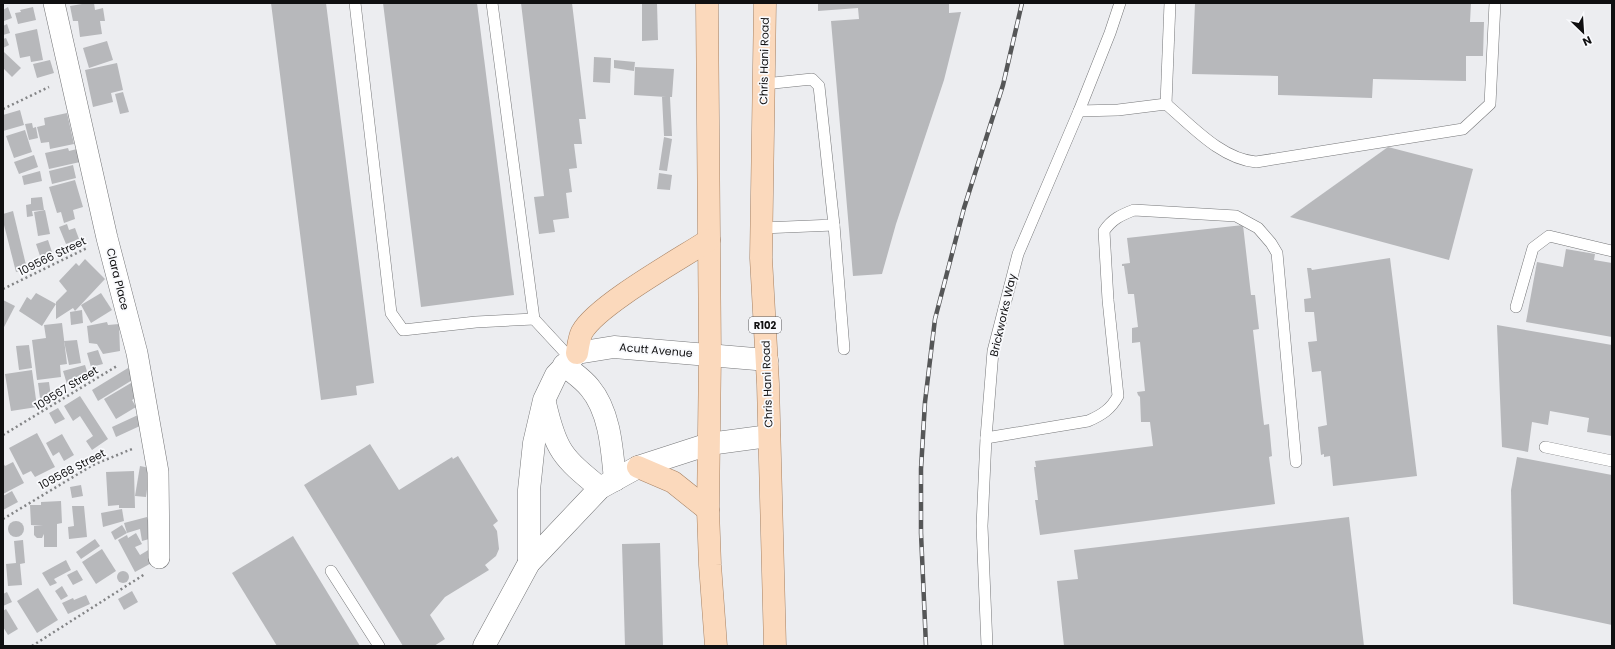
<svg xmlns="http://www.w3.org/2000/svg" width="1615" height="649" font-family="Poppins,sans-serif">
  <rect width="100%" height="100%" fill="#ecedf0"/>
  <g fill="#b7b8bb">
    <path d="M 88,3 L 94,3 L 95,10 L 103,8 L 105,21 L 100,21 L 102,34 L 80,37 L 78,21 L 73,21 L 70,6 Z"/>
    <path d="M 271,3 L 326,3 L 374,383 L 356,386 L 357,395 L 321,400 Z"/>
    <path d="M 383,3 L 477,3 L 514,295 L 421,307 Z"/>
    <path d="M 521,3 L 572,3 L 586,119 L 579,119 L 582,144 L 574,144 L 577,168 L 569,169 L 572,192 L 566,193 L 569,218 L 553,220 L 555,232 L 539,234 L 534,197 L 544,196 Z"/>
    <path d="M 642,3 L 657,3 L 658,40 L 642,41 Z"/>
    <path d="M 818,3 L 949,3 L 949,13 L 961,12 L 944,80 L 896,224 L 882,274 L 853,276 L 831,21 L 859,19 L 858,8 L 818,11 Z"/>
    <path d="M 1195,3 L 1471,3 L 1470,22 L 1484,22 L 1483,56 L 1466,56 L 1466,81 L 1373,79 L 1372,98 L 1278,95 L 1278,76 L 1192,74 Z"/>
    <path d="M 8,7 L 12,18 L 4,21 L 3,10 Z"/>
    <path d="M 33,7 L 36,20 L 18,24 L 15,13 L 21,12 L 20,10 Z"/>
    <path d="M 7,24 L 10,33 L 3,35 L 3,26 Z"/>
    <path d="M 37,29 L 43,60 L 31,62 L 30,56 L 20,58 L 15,34 Z"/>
    <path d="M 6,38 L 9,45 L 3,48 L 3,39 Z"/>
    <path d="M 107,41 L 113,60 L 89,68 L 83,48 Z"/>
    <path d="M 4,52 L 21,68 L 12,77 L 3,68 Z"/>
    <path d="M 594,57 L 611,58 L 610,83 L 593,82 Z"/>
    <path d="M 50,60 L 54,73 L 37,78 L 33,64 Z"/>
    <path d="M 614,60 L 635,62 L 634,71 L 614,68 Z"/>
    <path d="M 117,63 L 123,90 L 111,93 L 113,102 L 93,107 L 85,70 Z"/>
    <path d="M 635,67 L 674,69 L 672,97 L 670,97 L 672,136 L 664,136 L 662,97 L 666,97 L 634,95 Z"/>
    <path d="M 123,92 L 129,112 L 120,114 L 115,94 Z"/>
    <path d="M 20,110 L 24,125 L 3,131 L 3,115 Z"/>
    <path d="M 67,113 L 74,144 L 50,149 L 49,142 L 41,143 L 37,127 L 45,125 L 44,118 Z"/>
    <path d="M 32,123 L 33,128 L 36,127 L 38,138 L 29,140 L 25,124 Z"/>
    <path d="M 25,130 L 32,152 L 14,158 L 6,136 Z"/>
    <path d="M 664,137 L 672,139 L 667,171 L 659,170 Z"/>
    <path d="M 1388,147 L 1473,169 L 1449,260 L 1290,217 Z"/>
    <path d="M 68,148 L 69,151 L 77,149 L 80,162 L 49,169 L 45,153 Z"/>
    <path d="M 34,155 L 38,167 L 19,174 L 14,162 Z"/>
    <path d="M 73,165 L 76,178 L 52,184 L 49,171 Z"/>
    <path d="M 40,171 L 42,181 L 24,185 L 22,176 Z"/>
    <path d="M 659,173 L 672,175 L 670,190 L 657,189 Z"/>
    <path d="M 75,180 L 83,207 L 73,210 L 75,219 L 64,223 L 61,212 L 57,213 L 49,187 Z"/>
    <path d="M 42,197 L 44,210 L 32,211 L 33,216 L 27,217 L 26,205 L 31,204 L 31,198 Z"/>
    <path d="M 45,210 L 50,234 L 38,236 L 34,212 Z"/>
    <path d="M 13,211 L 27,269 L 16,272 L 3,221 L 3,214 Z"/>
    <path d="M 67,224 L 69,230 L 75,228 L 79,239 L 66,244 L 59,227 Z"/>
    <path d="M 1243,225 L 1251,295 L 1255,295 L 1259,329 L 1253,330 L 1264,425 L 1269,424 L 1272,456 L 1269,457 L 1275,504 L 1040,535 L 1035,500 L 1038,500 L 1034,467 L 1036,467 L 1035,461 L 1153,446 L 1150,422 L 1141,422 L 1140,397 L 1138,395 L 1137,392 L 1145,391 L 1140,342 L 1132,343 L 1132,328 L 1138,327 L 1134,294 L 1128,294 L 1124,266 L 1122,266 L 1122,264 L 1130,263 L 1127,238 Z"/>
    <path d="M 48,240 L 53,255 L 41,259 L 36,244 Z"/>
    <path d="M 1566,249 L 1595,254 L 1594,260 L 1612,263 L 1612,337 L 1526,322 L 1537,262 L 1563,267 Z"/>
    <path d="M 1390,258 L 1417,476 L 1333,486 L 1330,456 L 1324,457 L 1324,454 L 1321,455 L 1318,427 L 1327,425 L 1321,371 L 1312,372 L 1308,342 L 1317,341 L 1314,312 L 1305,312 L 1304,299 L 1311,298 L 1307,268 L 1311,268 L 1312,270 Z"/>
    <path d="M 85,259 L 105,279 L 75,311 L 73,308 L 56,319 L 56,302 L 67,291 L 59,281 L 76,263 L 79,266 Z"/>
    <path d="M 36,293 L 56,304 L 42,326 L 19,311 L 27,297 L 31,300 Z"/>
    <path d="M 101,293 L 112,310 L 91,323 L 81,305 Z"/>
    <path d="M 3,300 L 15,306 L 3,329 Z"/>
    <path d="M 82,310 L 83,323 L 71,325 L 70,312 Z"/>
    <path d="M 107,322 L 108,325 L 119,324 L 120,351 L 103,354 L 97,344 L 89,343 L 87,326 Z"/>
    <path d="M 62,323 L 67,364 L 60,365 L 61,377 L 37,380 L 32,340 L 46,338 L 44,325 Z"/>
    <path d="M 1497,325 L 1612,345 L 1612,436 L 1587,432 L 1589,418 L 1550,411 L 1548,425 L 1532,422 L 1528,452 L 1502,447 Z"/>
    <path d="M 77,340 L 81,363 L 69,365 L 64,341 Z"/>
    <path d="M 29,345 L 32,368 L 19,370 L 16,346 Z"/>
    <path d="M 98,350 L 103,364 L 91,367 L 87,353 Z"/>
    <path d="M 85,365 L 89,378 L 67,384 L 63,371 Z"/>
    <path d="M 128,368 L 134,379 L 98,401 L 92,390 Z"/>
    <path d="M 32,370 L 37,407 L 11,411 L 5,374 Z"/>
    <path d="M 49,382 L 51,397 L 40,398 L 38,383 Z"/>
    <path d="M 131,383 L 139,396 L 132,400 L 136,407 L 116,419 L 104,399 Z"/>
    <path d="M 80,396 L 108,439 L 92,450 L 86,441 L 93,436 L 80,416 L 73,421 L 64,406 Z"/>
    <path d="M 58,408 L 65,419 L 55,424 L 49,413 Z"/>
    <path d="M 138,415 L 142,425 L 116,437 L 112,427 Z"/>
    <path d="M 37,433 L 55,467 L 35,477 L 31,471 L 23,475 L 9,448 Z"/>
    <path d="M 62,434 L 74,455 L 64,461 L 59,452 L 53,456 L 46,443 Z"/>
    <path d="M 370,444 L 399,490 L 452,457 L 453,459 L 458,456 L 498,521 L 493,525 L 497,531 L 499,549 L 496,556 L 485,565 L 489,570 L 445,597 L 430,615 L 445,639 L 434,646 L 403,646 L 304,485 Z"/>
    <path d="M 1517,457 L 1612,475 L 1612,625 L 1513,604 L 1511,490 Z"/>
    <path d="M 13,462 L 24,483 L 3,494 L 3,463 L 5,466 Z"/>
    <path d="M 140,466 L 150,468 L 146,497 L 135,496 Z"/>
    <path d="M 134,471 L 135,508 L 119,508 L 119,505 L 108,506 L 106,472 Z"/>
    <path d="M 81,485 L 83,496 L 72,498 L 70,487 Z"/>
    <path d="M 12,491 L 18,502 L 3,510 L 3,496 Z"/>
    <path d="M 61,501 L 62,523 L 57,524 L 57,547 L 44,547 L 44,534 L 42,538 L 37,538 L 34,535 L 34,526 L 43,526 L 31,525 L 30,505 L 41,505 L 41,502 Z"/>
    <path d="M 72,506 L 84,506 L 87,537 L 69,539 L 68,527 L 74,526 Z"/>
    <path d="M 122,509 L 124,521 L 103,527 L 101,513 Z"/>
    <path d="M 147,517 L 153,538 L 142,541 L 140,529 L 127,533 L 124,523 Z"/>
    <path d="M 1349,517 L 1364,646 L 1064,646 L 1057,581 L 1078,579 L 1074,550 Z"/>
    <circle cx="16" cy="529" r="8"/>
    <path d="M 122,525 L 127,533 L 115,540 L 111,532 Z"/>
    <path d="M 136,533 L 142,544 L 135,547 L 140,555 L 150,549 L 157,560 L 135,572 L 118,540 L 127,535 L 128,538 Z"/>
    <path d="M 293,536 L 360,646 L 277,646 L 232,573 Z"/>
    <path d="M 95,539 L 100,546 L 81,559 L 76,552 Z"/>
    <path d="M 23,540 L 25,563 L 20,564 L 22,585 L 8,586 L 6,564 L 16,563 L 14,541 Z"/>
    <path d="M 660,543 L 663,646 L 625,646 L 622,544 Z"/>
    <path d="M 102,549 L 116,571 L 96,584 L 82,562 Z"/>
    <path d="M 66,560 L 71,570 L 54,579 L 57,583 L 50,586 L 42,573 Z"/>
    <path d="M 77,570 L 83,580 L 73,585 L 67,575 Z"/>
    <circle cx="123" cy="577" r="6"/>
    <path d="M 62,586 L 68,596 L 61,600 L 55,591 Z"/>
    <path d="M 38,588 L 58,620 L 37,633 L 17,601 Z"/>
    <path d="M 132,591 L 138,602 L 124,610 L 118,599 Z"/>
    <path d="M 7,592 L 12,602 L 3,606 L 3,594 Z"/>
    <path d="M 86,595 L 90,604 L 68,614 L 62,603 L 73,598 L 74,600 Z"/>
    <path d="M 6,609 L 18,629 L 8,635 L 3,627 L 3,611 Z"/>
  </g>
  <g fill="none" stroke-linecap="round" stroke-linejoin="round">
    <g stroke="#767779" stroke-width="12">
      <g id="lane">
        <path d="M 355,3 L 391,313 L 403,330 L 476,322 L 534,319"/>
        <path d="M 492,3 L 534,319 L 571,359"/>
        <path d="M 1166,104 L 1170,3"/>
        <path d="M 1079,111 L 1118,110 L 1166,104 C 1192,126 1221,159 1256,162 L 1463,129 L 1490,104 L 1495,3"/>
        <path d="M 834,225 L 844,349"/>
        <path d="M 761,228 L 834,225 L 819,86 L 812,79 L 764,84"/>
        <path d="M 1516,307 L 1533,248 L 1549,236 L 1612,251"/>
        <path d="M 986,438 L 1088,421 C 1102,415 1111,409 1118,396 L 1108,300 L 1104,231 C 1112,219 1121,215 1134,210 L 1236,216 L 1258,228 L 1271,243 L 1277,253 L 1296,462"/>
        <path d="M 1545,447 L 1612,461"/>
        <path d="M 331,571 L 379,646"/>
        <path d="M 987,646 L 982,526 L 986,438 L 993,351 L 1018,254 L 1079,111 L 1110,33 L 1120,3"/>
      </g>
    </g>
    <g stroke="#767779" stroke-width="22">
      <path id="street" d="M 54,3 L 107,238 L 137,353 L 158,472 L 159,558"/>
    </g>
    <g stroke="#767779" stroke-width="23">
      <g id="secondary">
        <path d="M 564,365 C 572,372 583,379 590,388 C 610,412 612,449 615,480"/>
        <path d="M 545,403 C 556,451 562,457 600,488"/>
        <path d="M 529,563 L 529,490 L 534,443 L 544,400 L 556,375 L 577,353 L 614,347 L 767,360"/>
        <path d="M 484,646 L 529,563 L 600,488 L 638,467 L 709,444 L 769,436"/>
      </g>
    </g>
    <g stroke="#a78263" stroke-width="23">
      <g id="primary">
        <path d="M 707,3 L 710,355 L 708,510 L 710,565 L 716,646"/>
        <path d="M 765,3 L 761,258 L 768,384 L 775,646"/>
        <path d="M 577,353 C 578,347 579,338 582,332 C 597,305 680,259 709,240"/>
        <path d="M 638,467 L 673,482 L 708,510"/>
      </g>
    </g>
    <g stroke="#838486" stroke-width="2.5" stroke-dasharray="2 3" stroke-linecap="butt">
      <path d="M 3,109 L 49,87"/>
      <path d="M 3,289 L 87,248"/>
      <path d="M 3,435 L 117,366"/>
      <path d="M 3,519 L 93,465 L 132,449"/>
      <path d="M 32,646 L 145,574"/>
    </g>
    <use href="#lane" stroke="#fff" stroke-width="11"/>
    <use href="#street" stroke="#fff" stroke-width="21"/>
    <use href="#secondary" stroke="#fff" stroke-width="22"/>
    <use href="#primary" stroke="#fbd9bc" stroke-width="22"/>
    <g stroke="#555657" stroke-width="4.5">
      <path id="rail" d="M 926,646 L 921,533 L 921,469 L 925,402 L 935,319 L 964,208 L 1003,85 L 1022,3"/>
    </g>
    <use href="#rail" stroke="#f9fafd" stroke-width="3" stroke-dasharray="9" stroke-linecap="butt"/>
  </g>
  <g text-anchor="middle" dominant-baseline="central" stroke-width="3.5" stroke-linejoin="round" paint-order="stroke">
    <rect fill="#f9fafd" stroke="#565658" stroke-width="1" x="749" y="317" width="32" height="16" rx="3"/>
    <g font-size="10" font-weight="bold" fill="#101011">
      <text x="765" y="325">R102</text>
    </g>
    <g font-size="11" fill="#101011" stroke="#f9fafd">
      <text transform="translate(764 61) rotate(-89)">Chris Hani Road</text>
      <text transform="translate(52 256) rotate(-26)">109566 Street</text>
      <text transform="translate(118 279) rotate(76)">Clara Place</text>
      <text transform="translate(1003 315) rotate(-77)">Brickworks Way</text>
      <text transform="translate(656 350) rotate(5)">Acutt Avenue</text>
      <text transform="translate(767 384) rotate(-92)">Chris Hani Road</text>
      <text transform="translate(66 388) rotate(-32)">109567 Street</text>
      <text transform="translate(72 469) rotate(-28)">109568 Street</text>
    </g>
  </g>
  <rect width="1615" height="649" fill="none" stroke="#101011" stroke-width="8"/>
  <g transform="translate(1583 32) rotate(155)" stroke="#f9fafd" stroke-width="3" paint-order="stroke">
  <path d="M0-3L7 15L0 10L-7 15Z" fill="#101011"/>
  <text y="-6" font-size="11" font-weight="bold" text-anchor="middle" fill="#101011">N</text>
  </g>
</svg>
